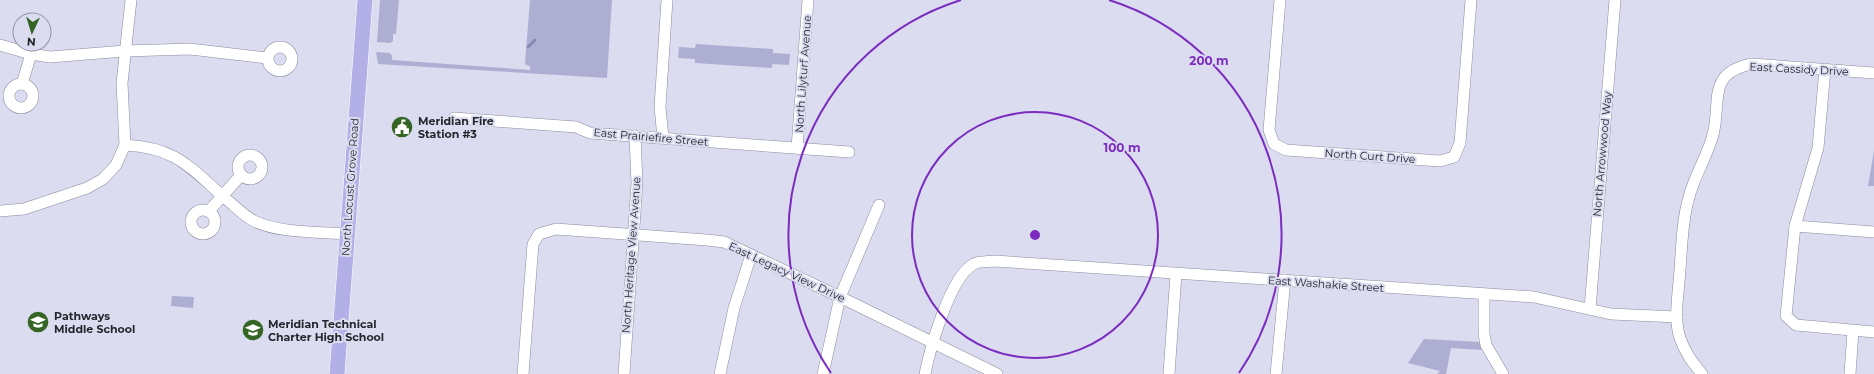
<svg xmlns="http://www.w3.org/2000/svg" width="1874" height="374" font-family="Montserrat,sans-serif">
  <rect width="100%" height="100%" fill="#dbdcf0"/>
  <g fill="#adaed2">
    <path d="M 380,0 L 399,0 L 396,34 L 393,34 L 393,41 L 390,43 L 377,42 Z"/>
    <path d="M 530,0 L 612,0 L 607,78 L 378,64 L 376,52 L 390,53 L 392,56 L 392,60 L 530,70 L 530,66 L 526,65 L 525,63 Z"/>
    <path d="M 696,44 L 773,49 L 773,53 L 790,54 L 789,65 L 772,64 L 772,68 L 695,63 L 695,59 L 678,58 L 679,47 L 695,48 Z"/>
    <path d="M 1874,151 L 1874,186 L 1868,186 Z"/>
    <path d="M 172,296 L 194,297 L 193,308 L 171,306 Z"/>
    <path d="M 1424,339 L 1479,342 L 1482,350 L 1451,348 L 1446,374 L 1437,374 L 1440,371 L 1408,363 Z"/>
  </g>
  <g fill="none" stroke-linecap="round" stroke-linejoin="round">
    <path stroke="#8686b2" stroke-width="2.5" d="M 528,47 L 535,40"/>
    <g stroke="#8a8b9d" stroke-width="12">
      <g id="minor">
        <path d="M 1280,0 L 1269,130 L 1274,144 L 1286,150 L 1440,161 L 1454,157 L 1460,143 L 1471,0"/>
        <path d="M 0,45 L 31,54 L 50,57 L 125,51 L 190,49 L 267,58"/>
        <circle cx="280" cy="59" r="12"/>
        <path d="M 1825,69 L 1818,148 L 1795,226 L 1786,316 L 1796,325 L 1874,332"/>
        <circle cx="21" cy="96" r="12"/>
        <path d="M 22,84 L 31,54"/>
        <path d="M 454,118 L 576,127 L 590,133 L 849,152"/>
        <path d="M 663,138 L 660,107 L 667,0"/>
        <path d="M 125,145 C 177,148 188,166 226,199 C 235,206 244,216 254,221 C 278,233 320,232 347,234"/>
        <path d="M 797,148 L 808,0"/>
        <circle cx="250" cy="167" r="12"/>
        <circle cx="203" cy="222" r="12"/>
        <path d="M 0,211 L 24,209 L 87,188 L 103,179 L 116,165 L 125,145 L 122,83 L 131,0"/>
        <path d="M 209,211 L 241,175"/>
        <path d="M 1795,226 L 1874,232"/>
        <path d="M 1484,294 L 1484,334 L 1486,345 L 1503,374"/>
        <path d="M 1590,309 L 1615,0"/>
        <path d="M 523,374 L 533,244 L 539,234 L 556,229 L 707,240 L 724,242 L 840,297 L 997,374"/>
        <path d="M 624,374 L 637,183 L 635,136"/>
        <path d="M 720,374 L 734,308 L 751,255"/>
        <path d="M 823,374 L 840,297 L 879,205"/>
        <path d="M 925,374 C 930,349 950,276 974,264 C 979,261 989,262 995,261 L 1534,297 L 1611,314 L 1677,317"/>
        <path d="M 1169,374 L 1176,274"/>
        <path d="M 1276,374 L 1285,280"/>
        <path d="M 1702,374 C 1693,363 1685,353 1680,338 C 1673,317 1679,291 1680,269 C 1682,245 1682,221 1689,197 C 1694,177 1706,158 1712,138 C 1723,105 1704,73 1752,64 L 1874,73"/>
        <path d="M 1850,374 L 1853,331"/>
      </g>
    </g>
    <g stroke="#fff" stroke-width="16">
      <path id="major" d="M 337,374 L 365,0"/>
    </g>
    <use href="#minor" stroke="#fff" stroke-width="11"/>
    <use href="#major" stroke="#b3b0e7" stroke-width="15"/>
  </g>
  <g fill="none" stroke="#7b2cbf" stroke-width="2">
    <circle cx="1035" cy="235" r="123"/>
    <path d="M831 373A246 246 0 0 1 961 0M1109 0A246 246 0 0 1 1239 373"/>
  </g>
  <defs>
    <g id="civic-disc" transform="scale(1.15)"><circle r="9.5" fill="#356525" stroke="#dbdcf0"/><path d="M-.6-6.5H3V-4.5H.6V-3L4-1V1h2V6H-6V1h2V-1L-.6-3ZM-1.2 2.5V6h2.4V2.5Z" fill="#fff"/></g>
    <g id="school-disc" transform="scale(1.15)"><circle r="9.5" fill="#356525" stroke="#dbdcf0"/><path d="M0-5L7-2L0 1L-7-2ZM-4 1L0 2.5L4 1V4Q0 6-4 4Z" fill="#fff"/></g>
  </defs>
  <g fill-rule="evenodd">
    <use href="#civic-disc" x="402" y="127"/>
    <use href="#school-disc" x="38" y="322"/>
    <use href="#school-disc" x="253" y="330"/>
  </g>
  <g text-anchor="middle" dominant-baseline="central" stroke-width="4" stroke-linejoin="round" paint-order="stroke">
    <g font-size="11" fill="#25252c" stroke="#dbdcf0">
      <text transform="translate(1799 69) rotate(3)">East Cassidy Drive</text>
      <text transform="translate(803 74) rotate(-86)">North Lilyturf Avenue</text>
      <text transform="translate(651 137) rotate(5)">East Prairiefire Street</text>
      <text transform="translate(1602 154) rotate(-85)">North Arrowwood Way</text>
      <text transform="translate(1370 156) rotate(4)">North Curt Drive</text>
      <text transform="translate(350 187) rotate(-86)">North Locust Grove Road</text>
      <text transform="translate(631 255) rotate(-86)">North Heritage View Avenue</text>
      <text transform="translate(787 272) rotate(25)">East Legacy View Drive</text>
      <text transform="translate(1326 284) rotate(4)">East Washakie Street</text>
    </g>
    <g font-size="11" font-weight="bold" fill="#25252c" stroke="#dbdcf0" text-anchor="start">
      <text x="418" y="121">Meridian Fire<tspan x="418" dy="13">Station #3</tspan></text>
      <text x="54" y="316">Pathways<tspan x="54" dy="13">Middle School</tspan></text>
      <text x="268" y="324">Meridian Technical<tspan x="268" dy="13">Charter High School</tspan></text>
    </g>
  </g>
  <circle cx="1035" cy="235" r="6" fill="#7b2cbf" stroke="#dbdcf0" stroke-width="2"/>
  <g font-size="12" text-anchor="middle" font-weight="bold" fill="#7b2cbf" stroke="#dbdcf0" stroke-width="4" stroke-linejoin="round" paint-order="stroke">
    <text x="1209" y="65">200 m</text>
    <text x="1122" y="152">100 m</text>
  </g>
  <g transform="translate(32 32) rotate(184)"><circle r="19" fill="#dbdcf0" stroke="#9293a2"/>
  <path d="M0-3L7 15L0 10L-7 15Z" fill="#356525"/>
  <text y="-6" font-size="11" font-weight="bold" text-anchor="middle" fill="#25252c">N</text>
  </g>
</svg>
